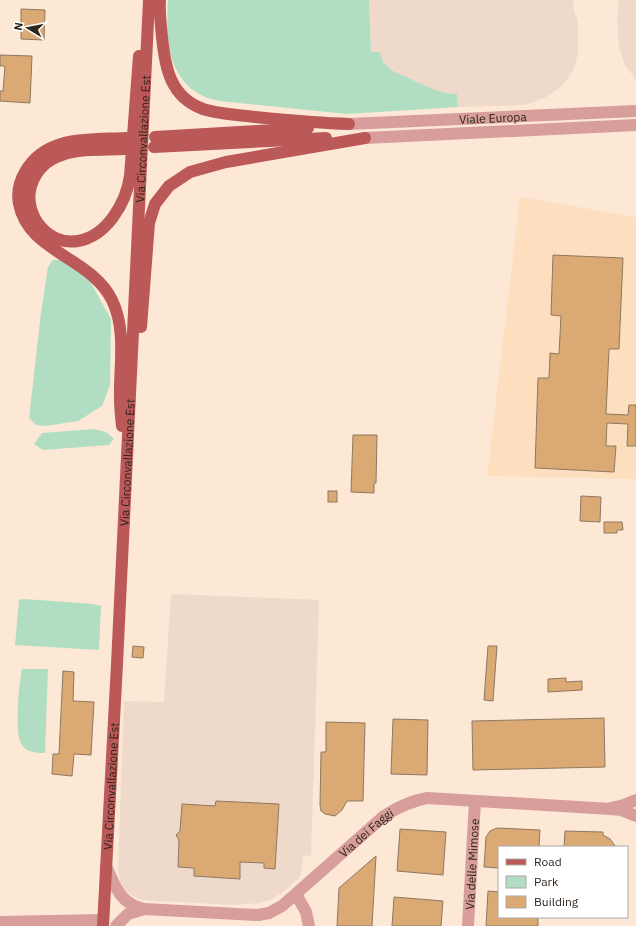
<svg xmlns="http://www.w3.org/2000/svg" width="636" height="926" font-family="'IBM Plex Sans',sans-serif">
  <rect width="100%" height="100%" fill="#fce8d4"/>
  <g fill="#eed9cb">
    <path d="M 369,0 L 573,0 L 574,13 L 577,17 L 578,23 L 578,53 L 574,69 L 566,81 L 558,89 L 546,97 L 531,103 L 524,105 L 458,107 L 457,94 L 445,93 L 430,88 L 391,70 L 383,62 L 380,52 L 371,52 Z"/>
    <path d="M 619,0 L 636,0 L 636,80 L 625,65 L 619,47 L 617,18 Z"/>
    <path d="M 171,594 L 319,600 L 311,856 L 303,855 L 301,874 L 298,879 L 282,893 L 270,900 L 260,903 L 234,905 L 141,900 L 131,895 L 124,889 L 120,881 L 118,868 L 124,701 L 164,702 Z"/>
  </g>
  <path fill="#fddfc0" d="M 520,197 L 636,217 L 636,479 L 487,476 Z"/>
  <g fill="#b1dec3">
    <path d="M 168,0 L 369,0 L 371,52 L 380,52 L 383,62 L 391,70 L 430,88 L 445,93 L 457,94 L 458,107 L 347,114 L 219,101 C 213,99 206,98 201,95 C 166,76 166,35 168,0 Z"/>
    <path d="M 53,260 L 62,260 L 88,278 L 111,319 L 110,385 L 102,406 L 78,421 L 46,426 L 36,425 L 29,418 L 41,313 L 48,267 Z"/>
    <path d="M 94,429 L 106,432 L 114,439 L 109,445 L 43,450 L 34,444 L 42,433 Z"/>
    <path d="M 24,599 L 93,604 L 101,606 L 99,650 L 15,645 L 19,600 Z"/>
    <path d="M 22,669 L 48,669 L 45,753 C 37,753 28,753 22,745 C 14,735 19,682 22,669 Z"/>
  </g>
  <g fill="#dba973" stroke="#8e7862">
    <path d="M 21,9 L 45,10 L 44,40 L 21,39 Z"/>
    <path d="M 0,55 L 32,56 L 30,103 L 0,101 L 0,91 L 3,91 L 5,66 L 0,66 Z"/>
    <path d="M 553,255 L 623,258 L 619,349 L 609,349 L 606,414 L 628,415 L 629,405 L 636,405 L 636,446 L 627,446 L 628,424 L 607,423 L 606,446 L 616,446 L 614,472 L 535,468 L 538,378 L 549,378 L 550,353 L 559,354 L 561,316 L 551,315 Z"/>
    <path d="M 353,435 L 377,435 L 376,483 L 374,483 L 374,493 L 351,492 Z"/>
    <rect x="328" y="491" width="9" height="11"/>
    <path d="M 581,496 L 601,497 L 600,522 L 580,521 Z"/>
    <path d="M 604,522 L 622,522 L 623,530 L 617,530 L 617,533 L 604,533 Z"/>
    <path d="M 133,646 L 144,647 L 143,658 L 132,657 Z"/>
    <path d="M 488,646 L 497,646 L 493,701 L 484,700 Z"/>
    <path d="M 63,671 L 74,672 L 73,701 L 94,702 L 91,755 L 74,754 L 72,776 L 52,774 L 53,754 L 59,754 Z"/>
    <path d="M 566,678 L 566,682 L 582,681 L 582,690 L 548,692 L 548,679 Z"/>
    <path d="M 604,718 L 605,767 L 473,770 L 472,721 Z"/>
    <path d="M 393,719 L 428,720 L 427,775 L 391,774 Z"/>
    <path d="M 326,722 L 365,723 L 363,801 L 347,801 L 342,810 L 335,816 L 325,814 L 321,811 L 320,805 L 321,752 L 326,752 Z"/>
    <path d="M 216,801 L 279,804 L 275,869 L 264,868 L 264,863 L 240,862 L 240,879 L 194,876 L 194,868 L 178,867 L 179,840 L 176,835 L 180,831 L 182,804 L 215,806 Z"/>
    <path d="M 497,828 L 540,830 L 539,847 L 499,847 L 499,868 L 484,867 L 486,837 L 490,831 Z"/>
    <path d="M 400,829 L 446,832 L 443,875 L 397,871 Z"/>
    <path d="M 565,831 L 603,832 L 603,835 L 610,839 L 616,847 L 564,847 Z"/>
    <path d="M 376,856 L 372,926 L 337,926 L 339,888 Z"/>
    <path d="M 488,891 L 499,892 L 499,917 L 538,917 L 538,926 L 486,926 Z"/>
    <path d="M 394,897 L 443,901 L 441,926 L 392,926 Z"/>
  </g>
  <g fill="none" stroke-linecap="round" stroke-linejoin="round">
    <g stroke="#d79e9b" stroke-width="12">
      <path id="s1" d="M 349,124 L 636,111"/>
      <path d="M 365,138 L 636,125"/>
      <path d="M 611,808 L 621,806 L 636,800"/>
      <path id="s2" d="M 106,866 C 115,886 120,904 144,909 L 258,915 L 269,913 L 282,906 L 384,816 C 398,807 411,801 427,798 L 611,809 L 621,810 L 636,816"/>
      <path d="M 296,894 L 306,912 L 309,926"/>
      <path d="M 0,922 L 103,920"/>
      <path d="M 116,926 L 128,914 L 144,909"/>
      <path id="s3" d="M 468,926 L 475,801"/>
    </g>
    <g stroke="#bb5858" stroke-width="12">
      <path d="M 160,0 C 159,12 161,25 162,37 C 165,67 170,97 203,109 C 219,114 238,115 255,117 C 286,120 318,123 349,124"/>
      <path d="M 155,137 L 308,128"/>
      <path d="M 154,147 L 326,138"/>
      <path d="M 125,149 C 106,150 80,148 62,155 C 46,160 36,170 31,186 C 23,214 47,246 78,241 C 107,236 126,203 130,176 L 139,56"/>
      <path d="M 141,327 L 149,223 L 155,204 L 169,186 L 190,172 L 226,162 L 365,138"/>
      <path d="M 122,426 C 121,417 120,408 120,399 C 119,366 127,331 112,300 C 91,257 28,252 19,204 C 17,193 19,182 25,172 C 46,135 89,140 126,138"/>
      <path id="s4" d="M 103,926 L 117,664 L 149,0"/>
    </g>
  </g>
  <g text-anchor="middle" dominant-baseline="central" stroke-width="4" stroke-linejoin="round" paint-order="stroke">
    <g font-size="12" fill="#2f261c" stroke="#fff">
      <text stroke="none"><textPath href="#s1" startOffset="144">Viale Europa</textPath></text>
      <text stroke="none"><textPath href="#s4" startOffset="788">Via Circonvallazione Est</textPath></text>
      <text stroke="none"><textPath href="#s4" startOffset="464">Via Circonvallazione Est</textPath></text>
      <text stroke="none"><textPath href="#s4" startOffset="140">Via Circonvallazione Est</textPath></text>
      <text stroke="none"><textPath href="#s2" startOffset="312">Via dei Faggi</textPath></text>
      <text stroke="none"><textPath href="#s3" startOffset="62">Via delle Mimose</textPath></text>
    </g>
  </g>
  <rect x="498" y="846" width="130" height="72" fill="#ffffff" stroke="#aca8a4"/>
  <rect x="506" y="859" width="20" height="6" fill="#bb5858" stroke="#aca8a4"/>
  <text x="534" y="866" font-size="12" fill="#2f261c">Road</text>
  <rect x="506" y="876" width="20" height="12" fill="#b1dec3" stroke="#aca8a4"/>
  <text x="534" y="886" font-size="12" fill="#2f261c">Park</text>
  <rect x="506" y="896" width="20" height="12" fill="#dba973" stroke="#aca8a4"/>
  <text x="534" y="906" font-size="12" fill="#2f261c">Building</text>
  <g transform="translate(28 28) rotate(280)" stroke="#ffffff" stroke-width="3" paint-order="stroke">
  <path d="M0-3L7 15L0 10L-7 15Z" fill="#2f261c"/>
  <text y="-6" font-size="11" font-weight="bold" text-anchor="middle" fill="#2f261c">N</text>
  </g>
</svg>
